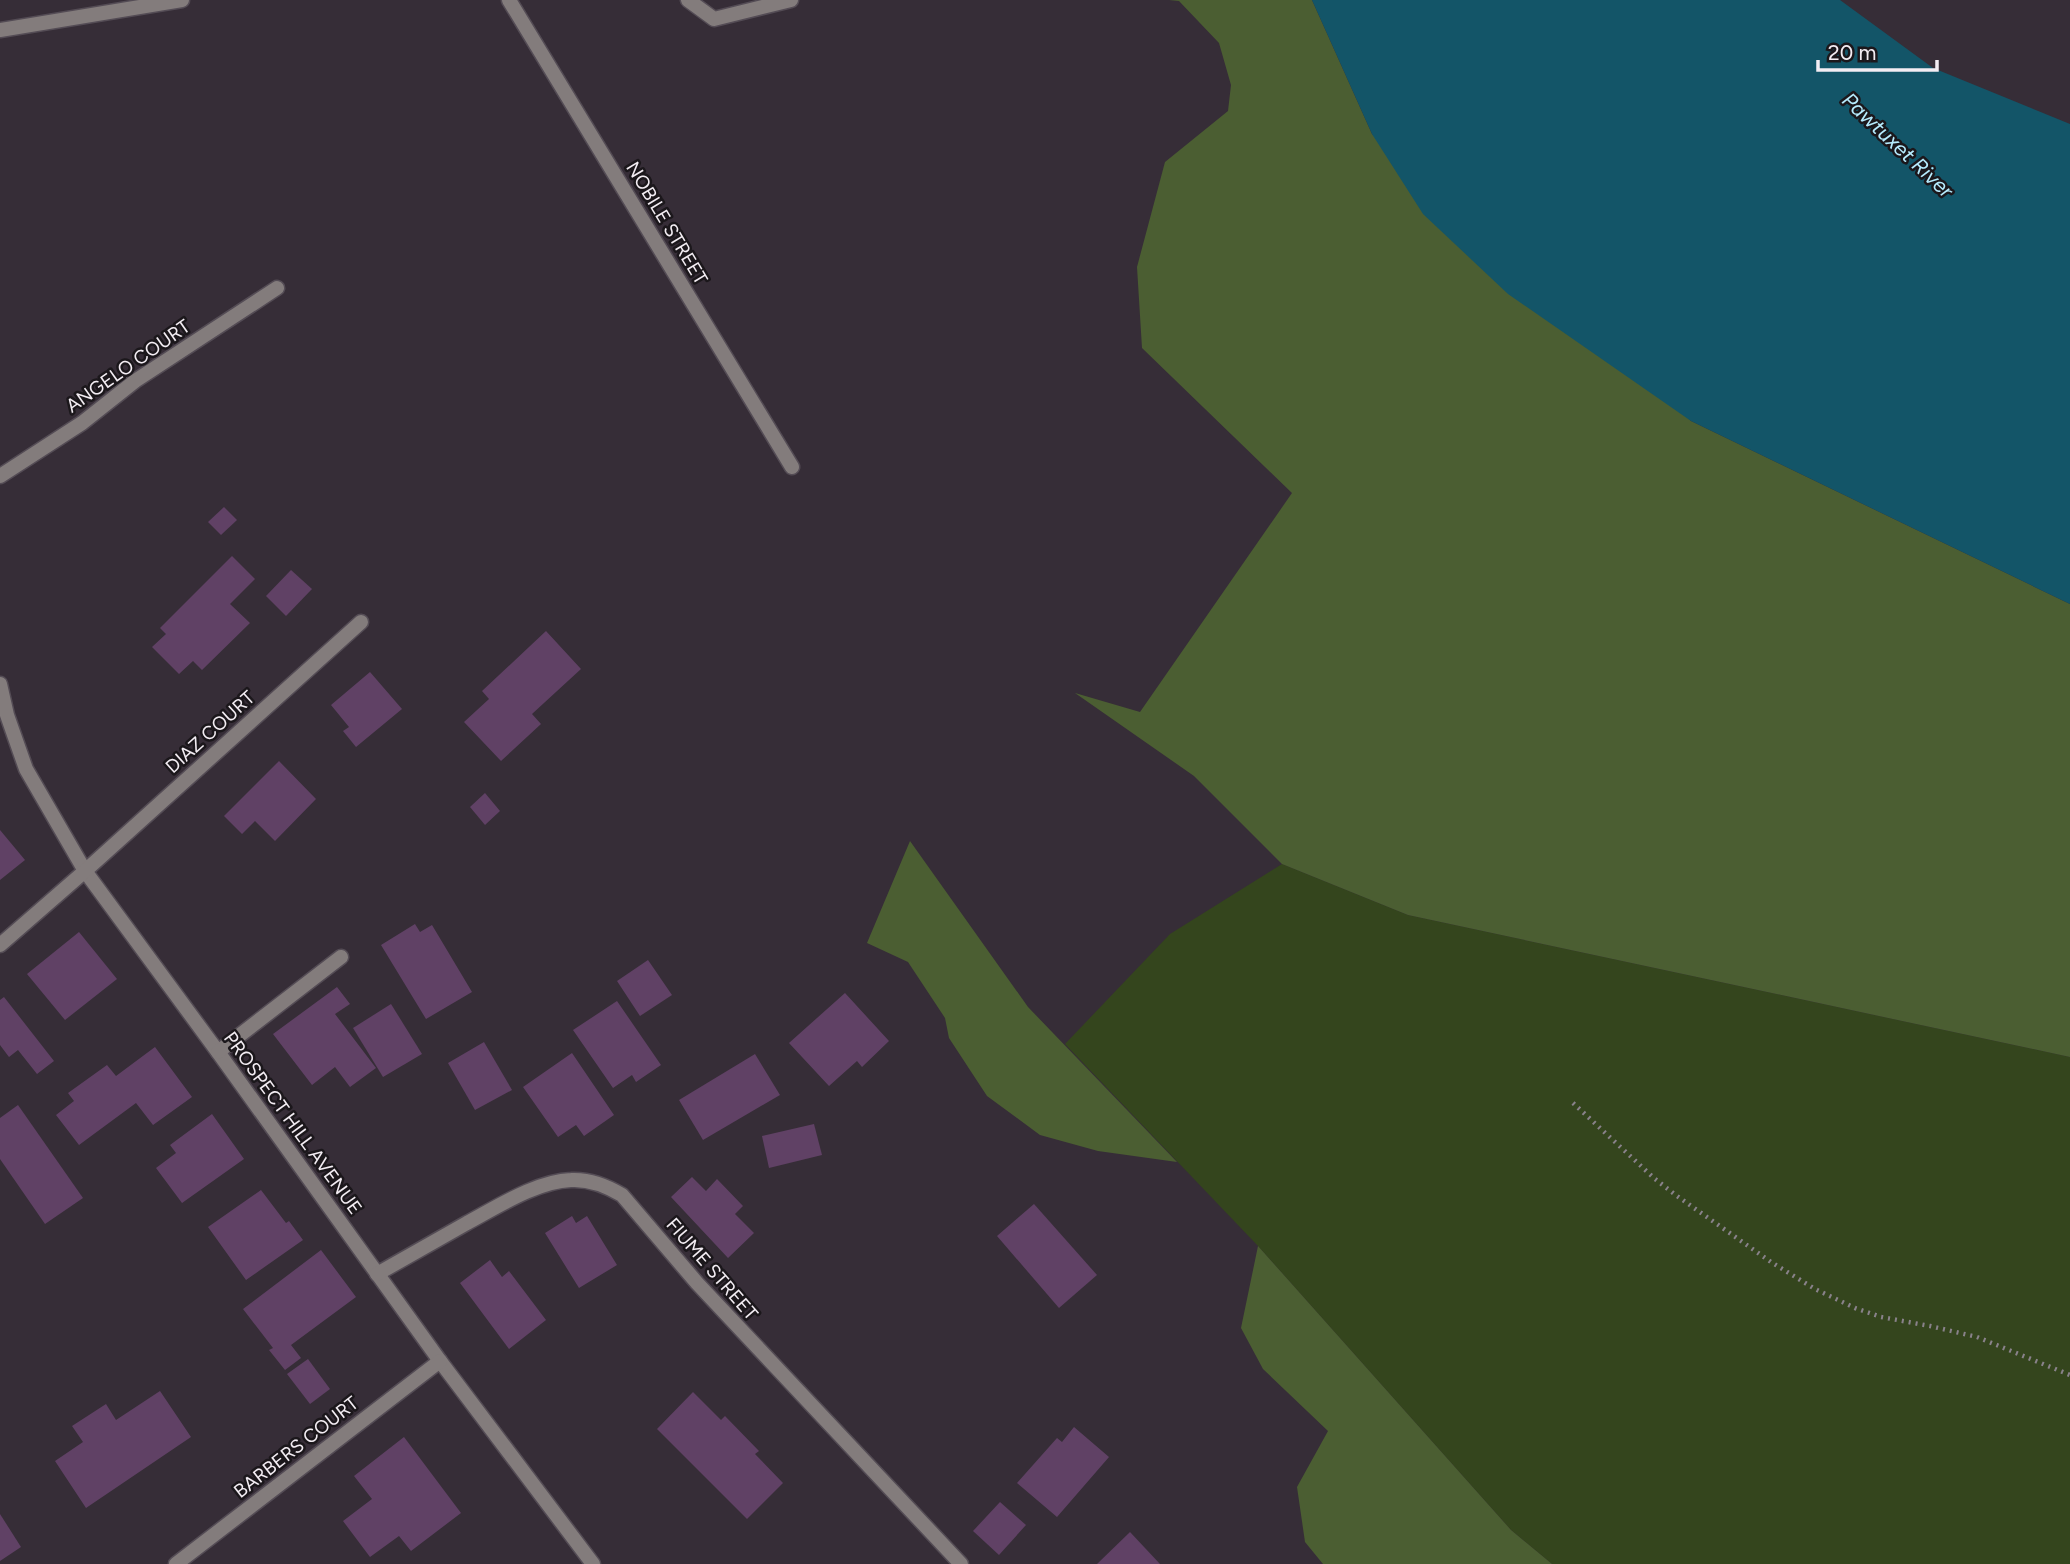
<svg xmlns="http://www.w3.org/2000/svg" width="2070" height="1564" font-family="Figtree,sans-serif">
  <rect width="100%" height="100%" fill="#362d37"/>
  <path fill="#34451d" d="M 1282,864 L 1408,915 L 2070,1057 L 2070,1564 L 1552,1564 L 1511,1530 L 1258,1246 L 1065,1044 L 1170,934 Z"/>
  <g fill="#4b5e32">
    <path d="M 1169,0 L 1312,0 L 1372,134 L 1691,421 L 2070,604 L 2070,1057 L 1408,915 L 1282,864 L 1194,776 L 1075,693 L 1140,712 L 1292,493 L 1142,348 L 1137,267 L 1165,162 L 1228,111 L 1231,85 L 1219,43 L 1179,1 Z"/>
    <path d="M 910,841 L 1028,1007 L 1177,1162 L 1098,1151 L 1040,1135 L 987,1096 L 949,1038 L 945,1018 L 908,962 L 867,943 Z"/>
    <path d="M 1258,1246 L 1511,1530 L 1552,1564 L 1323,1564 L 1305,1542 L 1297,1487 L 1328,1431 L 1263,1369 L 1241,1328 Z"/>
  </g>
  <path fill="#135568" d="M 1312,0 L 1840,0 L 1933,68 L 2070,124 L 2070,604 L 1691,421 L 1508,294 L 1423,214 L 1372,134 Z"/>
  <g fill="#604165">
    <path d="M 224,507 L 237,520 L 221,535 L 208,522 Z"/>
    <path d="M 232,556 L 255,579 L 230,604 L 250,623 L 202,670 L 193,661 L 179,674 L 152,647 L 166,634 L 160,628 Z"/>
    <path d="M 291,570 L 312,589 L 286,616 L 266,596 Z"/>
    <path d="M 546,631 L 581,669 L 532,714 L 541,724 L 501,761 L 464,722 L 489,699 L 482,691 Z"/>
    <path d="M 370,672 L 402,709 L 356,747 L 343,731 L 349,727 L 331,705 Z"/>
    <path d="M 279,761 L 316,799 L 275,841 L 255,821 L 242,834 L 224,816 Z"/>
    <path d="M 485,793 L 500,811 L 485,825 L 470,807 Z"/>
    <path d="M 0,830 L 25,860 L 0,880 Z"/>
    <path d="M 415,924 L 420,932 L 432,925 L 472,992 L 426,1019 L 381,945 Z"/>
    <path d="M 79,932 L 117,979 L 65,1020 L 27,974 Z"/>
    <path d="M 648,960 L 672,995 L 640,1016 L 617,981 Z"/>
    <path d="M 337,987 L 350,1004 L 335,1014 L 376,1068 L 350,1087 L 335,1067 L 312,1085 L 273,1034 Z"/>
    <path d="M 845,993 L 889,1041 L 862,1067 L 857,1061 L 829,1086 L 789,1043 Z"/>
    <path d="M 4,997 L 54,1061 L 37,1074 L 18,1050 L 9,1057 L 0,1045 L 0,1000 Z"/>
    <path d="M 617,1001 L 661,1065 L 636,1082 L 632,1075 L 613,1088 L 573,1030 Z"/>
    <path d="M 391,1004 L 422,1054 L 383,1077 L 353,1028 Z"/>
    <path d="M 484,1042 L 512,1090 L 475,1110 L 448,1063 Z"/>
    <path d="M 155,1047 L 192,1097 L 153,1125 L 136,1103 L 79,1145 L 56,1115 L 74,1101 L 68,1093 L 107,1065 L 116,1076 Z"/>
    <path d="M 572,1053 L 614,1115 L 584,1136 L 576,1125 L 558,1137 L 523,1087 Z"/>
    <path d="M 755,1054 L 780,1095 L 703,1140 L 679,1100 Z"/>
    <path d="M 18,1105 L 83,1198 L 45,1224 L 0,1159 L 0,1118 Z"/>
    <path d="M 212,1114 L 244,1159 L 182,1203 L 156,1168 L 176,1153 L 170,1145 Z"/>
    <path d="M 814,1124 L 822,1155 L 769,1168 L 762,1136 Z"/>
    <path d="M 692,1177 L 706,1191 L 717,1179 L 743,1206 L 735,1214 L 754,1233 L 728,1258 L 671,1197 Z"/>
    <path d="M 261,1190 L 286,1223 L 289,1221 L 303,1240 L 246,1280 L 208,1227 Z"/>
    <path d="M 1034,1204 L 1097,1275 L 1059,1308 L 997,1236 Z"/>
    <path d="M 572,1216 L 576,1223 L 587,1216 L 617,1265 L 579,1288 L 545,1233 Z"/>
    <path d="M 321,1250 L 356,1297 L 291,1345 L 301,1358 L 285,1370 L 269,1350 L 273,1348 L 243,1309 Z"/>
    <path d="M 490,1260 L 502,1277 L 509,1271 L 546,1320 L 509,1349 L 460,1283 Z"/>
    <path d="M 308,1359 L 330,1389 L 310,1404 L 287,1374 Z"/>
    <path d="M 160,1391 L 191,1437 L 86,1508 L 55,1461 L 83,1442 L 72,1426 L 106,1404 L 116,1420 Z"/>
    <path d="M 693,1392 L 721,1420 L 725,1416 L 759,1451 L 755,1454 L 783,1483 L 747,1519 L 657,1429 Z"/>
    <path d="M 1074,1427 L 1109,1457 L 1057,1517 L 1017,1483 L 1057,1438 L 1062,1442 Z"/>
    <path d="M 404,1437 L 461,1513 L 411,1551 L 399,1536 L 370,1557 L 343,1521 L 372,1499 L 354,1476 Z"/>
    <path d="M 1000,1502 L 1026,1525 L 999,1555 L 973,1531 Z"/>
    <path d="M 0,1514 L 21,1547 L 0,1561 Z"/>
    <path d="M 1130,1532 L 1160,1564 L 1097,1564 Z"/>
  </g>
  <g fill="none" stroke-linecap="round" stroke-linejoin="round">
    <g stroke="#544c55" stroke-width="17">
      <g id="minor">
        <path d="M 509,0 L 792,467"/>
        <path d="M 688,0 L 714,19 L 791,0"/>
        <path d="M 0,30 L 182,0"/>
        <path d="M 0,476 L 82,423 L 135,381 L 277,288"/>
        <path d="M 0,684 L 7,715 L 26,769 L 85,871 L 218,1052 L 440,1361 L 593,1564"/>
        <path d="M 0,945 L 85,871 L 361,622"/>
        <path d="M 218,1052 L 341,957"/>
        <path d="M 377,1274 C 407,1257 437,1240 467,1223 C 497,1207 537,1181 571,1180 C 589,1179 607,1186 622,1195 L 697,1283 L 961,1564"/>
        <path d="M 176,1564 L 440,1361"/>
      </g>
    </g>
    <path stroke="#89828a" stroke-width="4.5" stroke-dasharray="2 5" stroke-linecap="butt" d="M 1573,1103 L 1655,1179 L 1677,1196 L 1771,1262 L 1815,1289 L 1855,1308 L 1881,1317 L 1930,1326 L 1977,1337 L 2070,1375"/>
    <use href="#minor" stroke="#837c7c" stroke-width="14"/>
  </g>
  <g text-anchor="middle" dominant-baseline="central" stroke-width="5" stroke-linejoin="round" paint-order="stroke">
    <g font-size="19" fill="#f3edf3" stroke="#1b171b">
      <text transform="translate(667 223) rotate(59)">NOBILE STREET</text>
      <text transform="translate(128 366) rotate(-35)">ANGELO COURT</text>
      <text transform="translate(210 732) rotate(-42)">DIAZ COURT</text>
      <text transform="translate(293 1123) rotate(54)">PROSPECT HILL AVENUE</text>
      <text transform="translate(712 1269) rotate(49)">FIUME STREET</text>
      <text transform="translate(296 1447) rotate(-38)">BARBERS COURT</text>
    </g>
    <g font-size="21" font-style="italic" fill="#b6ecfe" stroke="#1b171b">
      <text transform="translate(1898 145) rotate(43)">Pawtuxet River</text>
    </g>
  </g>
  <path d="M1818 60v10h119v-10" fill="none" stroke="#f3edf3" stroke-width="3.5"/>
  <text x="1828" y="60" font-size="21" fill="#f3edf3" stroke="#1b171b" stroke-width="5" paint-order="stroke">20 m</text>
</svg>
